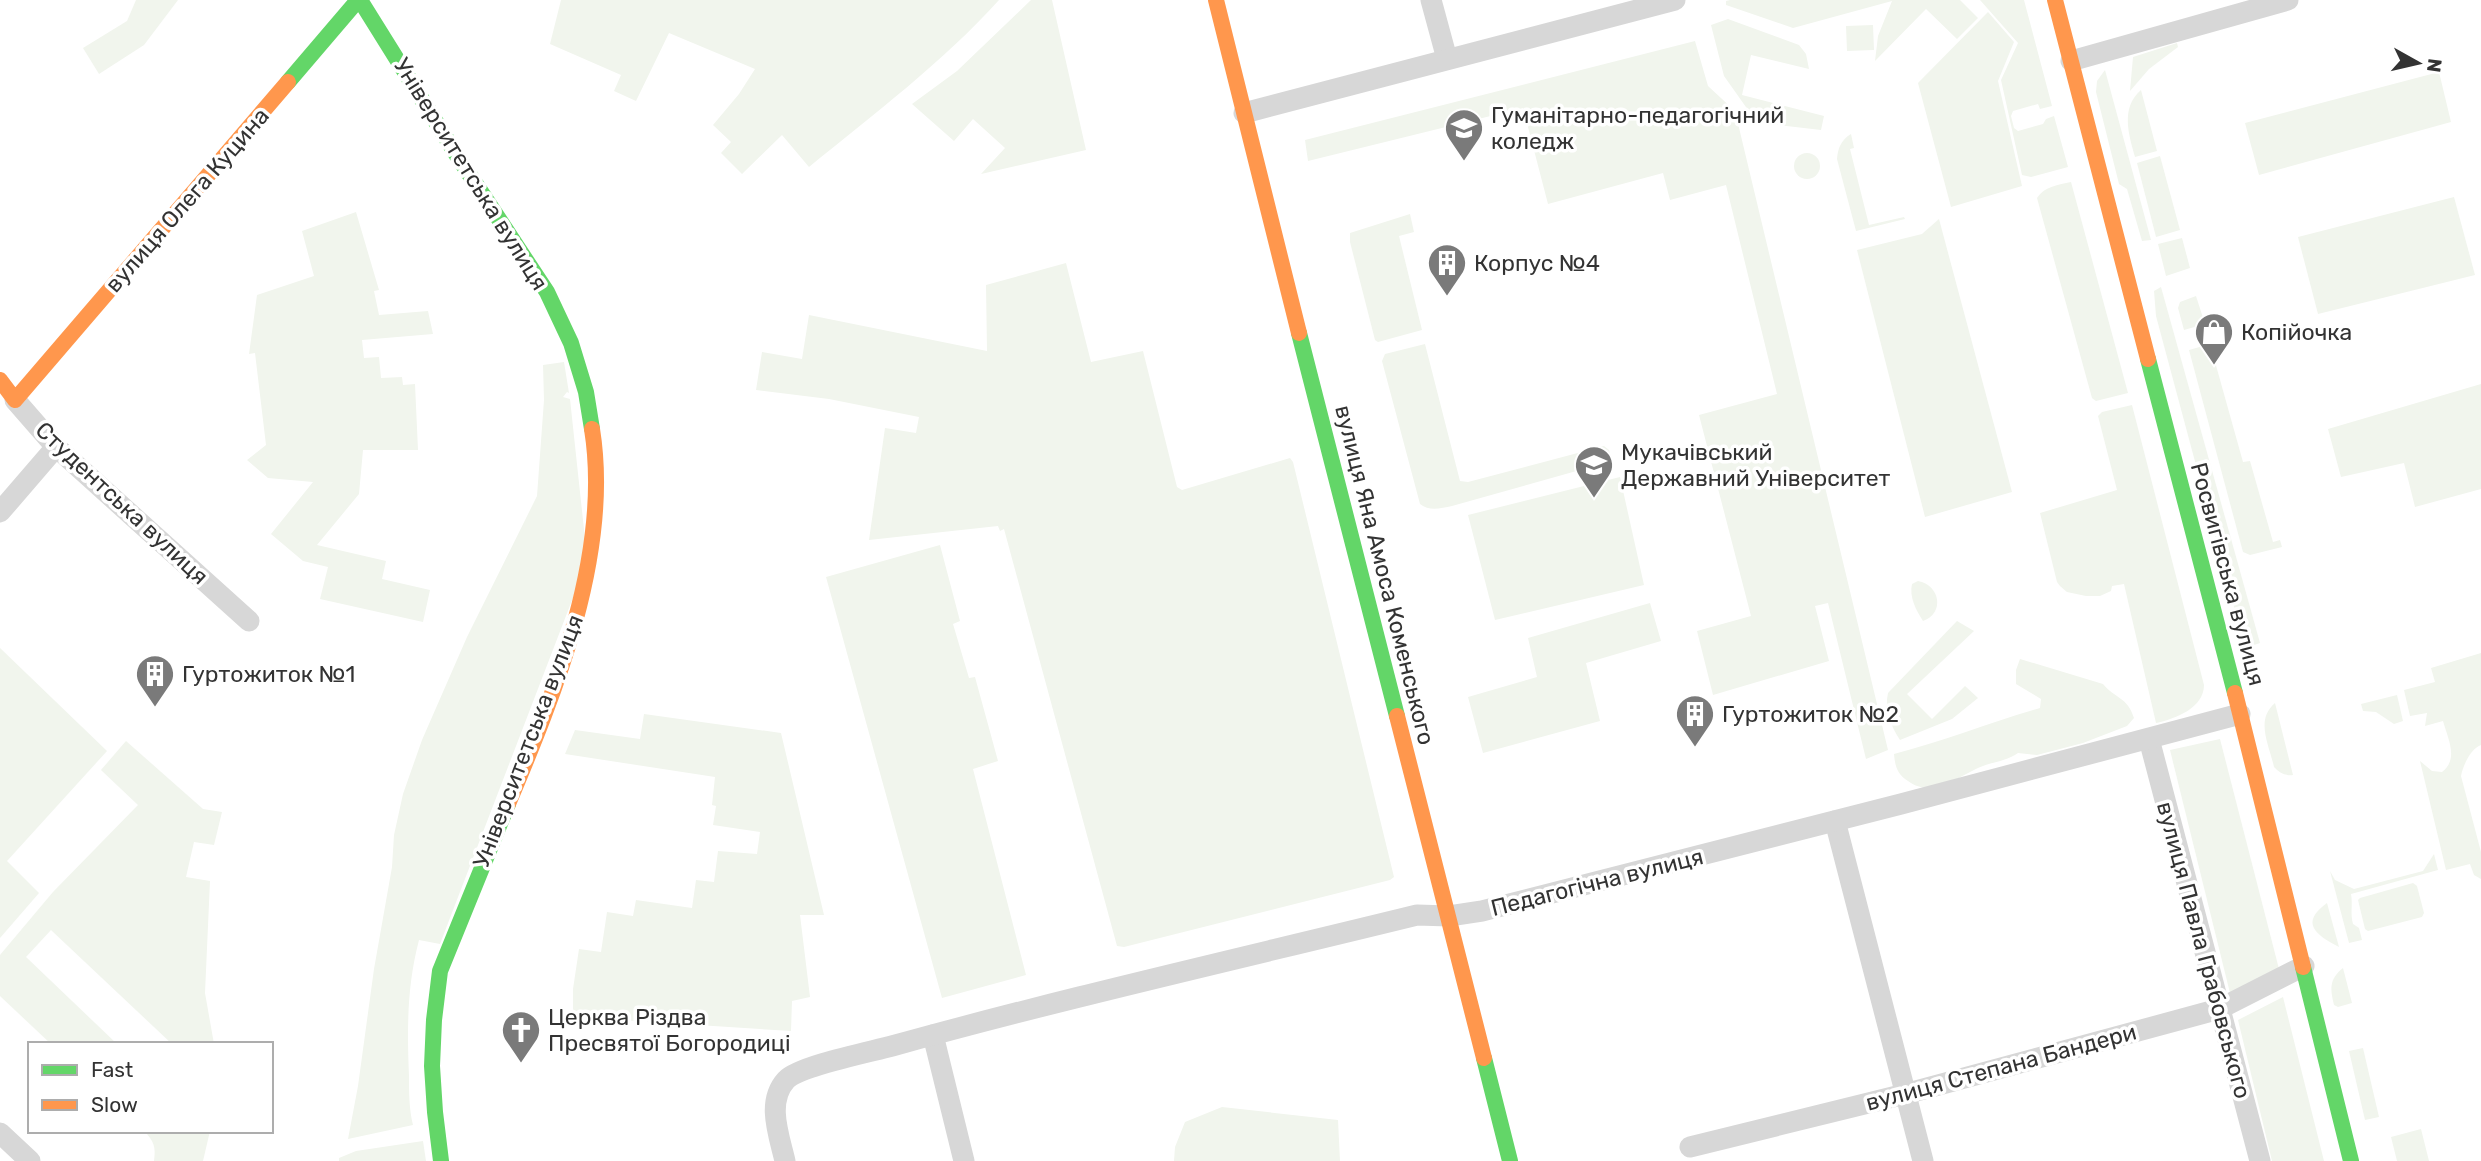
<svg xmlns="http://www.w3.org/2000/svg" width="2481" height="1161" font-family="Rubik,sans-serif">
  <rect width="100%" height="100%" fill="#fff"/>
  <g fill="#f1f5ed">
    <path d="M 136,0 L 178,0 L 144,45 L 99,74 L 83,48 L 127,21 Z"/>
    <path d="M 561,0 L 999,0 C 943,62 874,114 809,167 L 782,135 L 742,174 L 721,153 L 731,142 L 713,125 L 739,94 L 755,69 L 669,33 L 636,101 L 614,91 L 621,75 L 550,44 Z"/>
    <path d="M 1031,0 L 1052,0 L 1086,150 L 981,174 L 1005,148 L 973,119 L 954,141 L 912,104 L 957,71 Z"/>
    <path d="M 1730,0 L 1960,0 L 1978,18 L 1957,39 L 1926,9 L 1875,61 L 1878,36 L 1892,1 L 1793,28 L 1726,5 L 1726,1 Z"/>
    <path d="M 1980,0 L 2024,0 L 2052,106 L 2040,109 L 2038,104 L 2013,111 L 2011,116 L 2014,128 L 2018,131 L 2043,124 L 2046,119 L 2054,116 L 2068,167 L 2031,177 L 2022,175 L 2001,80 L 2018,43 Z"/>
    <path d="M 1988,12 L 2014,42 L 1998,81 L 2022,186 L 1951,207 L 1918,83 Z"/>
    <path d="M 1728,19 L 1799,45 L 1806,54 L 1809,69 L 1751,55 L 1742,95 L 1824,116 L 1821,130 L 1769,124 L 1753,117 L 1724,76 L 1711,25 Z"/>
    <path d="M 1873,25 L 1874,50 L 1847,51 L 1846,26 Z"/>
    <path d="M 1695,41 L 1708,86 L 1735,111 L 1888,750 L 1866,759 L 1828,603 L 1815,606 L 1829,661 L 1713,695 L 1697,631 L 1751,616 L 1699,415 L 1777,394 L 1726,185 L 1670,200 L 1663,173 L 1548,204 L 1523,108 L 1308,161 L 1305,140 Z"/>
    <path d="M 2177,43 L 2178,47 L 2149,69 L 2130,91 L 2133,57 Z"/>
    <path d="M 2105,70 L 2151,240 L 2142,241 L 2127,189 L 2119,184 L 2096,92 L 2097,81 Z"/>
    <path d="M 2439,72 L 2451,122 L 2259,175 L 2245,123 Z"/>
    <path d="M 2141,90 L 2157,151 L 2135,157 C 2129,135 2120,108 2141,90 Z"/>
    <path d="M 1851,134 L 1854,148 L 1850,149 L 1869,225 L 1904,217 L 1905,219 L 1856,231 L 1837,159 C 1838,148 1841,140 1851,134 Z"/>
    <circle cx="1807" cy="166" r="13"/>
    <path d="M 2160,156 L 2180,230 L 2156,237 L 2137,163 Z"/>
    <path d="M 2071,182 L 2128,393 L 2096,401 L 2092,398 L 2037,198 C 2045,186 2058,185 2071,182 Z"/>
    <path d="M 2454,197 L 2475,275 L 2318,314 L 2298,237 Z"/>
    <path d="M 356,212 L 379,290 L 374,291 L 379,315 L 428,311 L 433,334 L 362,340 L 364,358 L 379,357 L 381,378 L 402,377 L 403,385 L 415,384 L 418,450 L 363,450 L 359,494 L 317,545 L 386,561 L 382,579 L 430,590 L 423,622 L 320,599 L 328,567 L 303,561 L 271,534 L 313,482 L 268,478 L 247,460 L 266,445 L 255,353 L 249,354 L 257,295 L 314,276 L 302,231 Z"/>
    <path d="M 1410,214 L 1414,232 L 1399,236 L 1422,330 L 1378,342 L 1375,340 L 1350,242 L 1350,233 Z"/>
    <path d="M 1939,219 L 2012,492 L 1925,517 L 1857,250 L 1922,234 Z"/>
    <path d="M 2182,238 L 2190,268 L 2166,276 L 2158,244 Z"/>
    <path d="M 1066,263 L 1091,362 L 1143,351 L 1177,487 L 1182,490 L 1290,458 L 1293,462 L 1394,877 L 1390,880 L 1124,947 L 1117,946 L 1004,529 L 1000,531 L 998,526 L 869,540 L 885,428 L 916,433 L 919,417 L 829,399 L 756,390 L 762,352 L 802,359 L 809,315 L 987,351 L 986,285 Z"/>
    <path d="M 2161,287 L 2260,643 L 2245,648 L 2156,316 L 2154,291 Z"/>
    <path d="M 2196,296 L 2205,324 L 2184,330 L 2178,308 L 2180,302 Z"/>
    <path d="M 1425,344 L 1460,481 L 1468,482 L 1604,446 L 1609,450 L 1612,461 L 1452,506 C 1441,508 1430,512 1420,504 L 1382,361 L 1385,354 Z"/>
    <path d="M 2210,344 L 2243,462 L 2250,461 L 2273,542 L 2280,540 L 2282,547 L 2250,555 L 2243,552 L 2189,350 Z"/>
    <path d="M 564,362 L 569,393 L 567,392 L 563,397 L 570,399 L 586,548 L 574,595 L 440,944 L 419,940 C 407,986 407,1028 409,1076 C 409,1092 409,1109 413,1125 L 348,1139 L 358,1086 L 374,969 L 392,867 L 394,835 L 403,794 L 422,740 L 467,637 L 537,496 L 544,400 L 543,365 Z"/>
    <path d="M 2481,384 L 2481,489 L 2415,507 L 2404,463 L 2341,477 L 2328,429 Z"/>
    <path d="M 2132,405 L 2204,685 C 2204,708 2175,719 2156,723 L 2124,584 L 2112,586 L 2111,591 L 2100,596 L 2086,596 L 2067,592 L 2060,586 L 2057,582 L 2040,513 L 2117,490 L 2098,416 L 2102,412 Z"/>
    <path d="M 1620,477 L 1644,585 L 1495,620 L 1468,515 Z"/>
    <path d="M 940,545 L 960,621 L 953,624 L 969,678 L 975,677 L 998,761 L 973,769 L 1026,975 L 942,998 L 826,577 Z"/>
    <path d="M 1918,581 C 1940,585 1945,613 1923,621 C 1916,610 1909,597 1912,584 Z"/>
    <path d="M 1650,603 L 1661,641 L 1586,663 L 1600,721 L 1483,753 L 1468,697 L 1537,677 L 1528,638 Z"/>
    <path d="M 1957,621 L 1974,631 L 1907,694 L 1932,719 L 1965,686 L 1978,698 L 1952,719 L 1900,740 C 1891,726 1884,710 1888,693 Z"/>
    <path d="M 0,648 L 107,751 L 7,861 L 39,893 L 0,938 Z"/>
    <path d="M 2481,653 L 2481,745 C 2470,749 2463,766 2461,776 L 2481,852 L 2481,879 L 2474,875 L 2470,864 L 2446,870 L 2420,761 L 2432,771 L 2442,772 C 2459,759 2448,739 2443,721 L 2425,726 L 2427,713 L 2410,716 L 2404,690 L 2435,682 L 2431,668 Z"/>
    <path d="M 2020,659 L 2103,684 C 2115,699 2127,696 2134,718 L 2127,726 L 2083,743 L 2037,755 L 2018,753 C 2007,761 1996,761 1983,766 C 1959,775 1934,800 1908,781 C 1897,774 1895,766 1894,754 C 1944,741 1991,722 2040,708 L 2041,699 L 2016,684 L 2016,670 Z"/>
    <path d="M 2397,695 L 2403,721 L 2394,724 L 2376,712 L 2363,711 L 2361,704 Z"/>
    <path d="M 2275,703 L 2293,775 C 2286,776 2279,773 2274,767 C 2269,744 2255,720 2275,703 Z"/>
    <path d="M 644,714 L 781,733 L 824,915 L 800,915 L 810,997 L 792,1001 L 791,1031 L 573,1017 L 573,989 L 579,949 L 601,952 L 607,912 L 633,916 L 636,900 L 692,908 L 696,880 L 714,882 L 718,851 L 757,854 L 760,832 L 713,825 L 716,806 L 712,805 L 715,777 L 565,754 L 575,730 L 640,739 Z"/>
    <path d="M 2220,739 L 2279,969 L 2230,993 L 2170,750 Z"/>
    <path d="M 126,741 L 203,809 L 222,812 L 214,845 L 194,842 L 186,877 L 210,881 L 205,993 L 214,1044 L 172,1044 L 51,930 L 26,957 L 117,1044 L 51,1044 L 0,996 L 0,955 L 53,892 L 138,805 L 101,770 Z"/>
    <path d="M 2434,854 L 2438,870 L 2351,894 C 2353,905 2350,913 2353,924 L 2359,928 L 2362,940 L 2349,943 L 2330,871 L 2335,880 L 2354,889 L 2423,871 Z"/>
    <path d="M 2413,883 L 2417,886 L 2424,913 L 2422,917 L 2368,931 L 2365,929 L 2358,900 L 2360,898 Z"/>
    <path d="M 2327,903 L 2339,947 C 2316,935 2299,923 2327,903 Z"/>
    <path d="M 2343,968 L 2352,1003 L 2338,1007 L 2334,1005 C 2330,989 2329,979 2343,968 Z"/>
    <path d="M 2283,997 L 2324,1161 L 2272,1161 L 2238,1020 Z"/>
    <path d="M 2363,1048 L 2379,1117 L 2365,1120 L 2349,1051 Z"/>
    <path d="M 1222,1107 L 1338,1120 L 1340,1161 L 1174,1161 L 1175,1147 L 1185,1122 Z"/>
    <path d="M 2421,1129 L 2429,1161 L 2397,1161 L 2391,1137 Z"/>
    <path d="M 144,1131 L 210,1131 L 203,1161 L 154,1161 C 156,1147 154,1141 144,1131 Z"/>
    <path d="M 423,1141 L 426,1161 L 339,1161 L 339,1158 L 356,1151 Z"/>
  </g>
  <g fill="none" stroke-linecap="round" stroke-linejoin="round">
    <g stroke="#d7d7d7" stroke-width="21">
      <path d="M 1431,0 L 1447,59"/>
      <path d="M 2071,61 L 2288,0"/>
      <path d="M 1244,113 L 1675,0"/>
      <path d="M 15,400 L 56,447 L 249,621"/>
      <path d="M 0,512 L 56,447"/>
      <path d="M 2149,739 L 2260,1161"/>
      <path d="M 1835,821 L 1923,1161"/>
      <path d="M 933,1035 L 964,1161"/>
      <path d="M 0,1133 L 30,1161"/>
      <path d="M 1690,1147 L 1905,1094 L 2219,1009 L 2304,966"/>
      <path d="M 785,1161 C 779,1135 766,1102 786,1080 C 799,1066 870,1052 892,1046 C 1065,998 1242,958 1417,915 L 1449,916 L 1482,911 L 1901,804 L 2240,714"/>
    </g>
    <g stroke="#63d668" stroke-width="16">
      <path d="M 360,0 L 456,154 L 547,292 L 571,343 L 586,392 L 592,429"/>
      <path d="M 288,82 L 358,0"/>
      <path d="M 1299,333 L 1397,716"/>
      <path d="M 2148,359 L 2235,693"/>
      <path d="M 2303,967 L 2351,1161"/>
      <path d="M 1484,1058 L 1510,1161"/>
      <path d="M 441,1161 L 435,1112 L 432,1066 L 434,1020 L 440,971 L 508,804"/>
    </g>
    <g stroke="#ff974d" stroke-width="16">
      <path d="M 1216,0 L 1299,333"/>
      <path d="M 2055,0 L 2148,359"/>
      <path d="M 0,380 L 15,400 L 288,82"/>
      <path d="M 2235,693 L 2303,967"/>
      <path d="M 1397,716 L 1484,1058"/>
      <path d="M 508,804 C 555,693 612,553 592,429"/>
    </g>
  </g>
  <defs>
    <g id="university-pin" transform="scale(2.0125)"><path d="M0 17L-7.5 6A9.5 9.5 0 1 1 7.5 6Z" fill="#7a7a7a" stroke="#fff"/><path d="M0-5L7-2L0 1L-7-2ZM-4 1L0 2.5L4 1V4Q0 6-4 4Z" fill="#fff"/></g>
    <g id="building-pin" transform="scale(2.0125)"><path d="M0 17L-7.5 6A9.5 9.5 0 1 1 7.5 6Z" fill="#7a7a7a" stroke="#fff"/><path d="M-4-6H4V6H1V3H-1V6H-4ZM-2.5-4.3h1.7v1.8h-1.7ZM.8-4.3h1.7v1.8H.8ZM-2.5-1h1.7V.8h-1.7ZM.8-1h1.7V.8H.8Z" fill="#fff"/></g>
    <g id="shop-pin" transform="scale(2.0125)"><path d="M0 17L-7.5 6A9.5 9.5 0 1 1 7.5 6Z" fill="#7a7a7a" stroke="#fff"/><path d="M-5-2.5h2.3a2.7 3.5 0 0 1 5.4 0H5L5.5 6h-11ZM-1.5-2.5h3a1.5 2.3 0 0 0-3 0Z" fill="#fff"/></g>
    <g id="church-pin" transform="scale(2.0125)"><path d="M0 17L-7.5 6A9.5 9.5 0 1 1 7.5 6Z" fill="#7a7a7a" stroke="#fff"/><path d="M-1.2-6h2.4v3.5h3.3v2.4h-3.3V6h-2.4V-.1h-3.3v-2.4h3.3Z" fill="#fff"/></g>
  </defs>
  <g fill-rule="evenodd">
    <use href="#university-pin" x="1464" y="128"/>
    <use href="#building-pin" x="1447" y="263"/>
    <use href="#shop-pin" x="2214" y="332"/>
    <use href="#university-pin" x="1594" y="465"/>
    <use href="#building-pin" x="155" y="674"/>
    <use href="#building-pin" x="1695" y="714"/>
    <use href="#church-pin" x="521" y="1030"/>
  </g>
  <g text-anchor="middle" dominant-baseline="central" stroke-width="7" stroke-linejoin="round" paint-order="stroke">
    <g font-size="23" fill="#333" stroke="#fff" text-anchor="start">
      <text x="1491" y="115">Гуманітарно-педагогічний<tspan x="1491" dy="26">коледж</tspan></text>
      <text x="1474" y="263">Корпус №4</text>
      <text x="2241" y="332">Копійочка</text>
      <text x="1621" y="452">Мукачівський<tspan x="1621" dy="26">Державний Університет</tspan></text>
      <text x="182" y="674">Гуртожиток №1</text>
      <text x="1722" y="714">Гуртожиток №2</text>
      <text x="548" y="1017">Церква Різдва<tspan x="548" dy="26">Пресвятої Богородиці</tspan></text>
    </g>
    <g font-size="23" fill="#333" stroke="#fff">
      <text transform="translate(471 174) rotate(58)">Університетська вулиця</text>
      <text transform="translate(187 200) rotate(-49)">вулиця Олега Куцина</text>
      <text transform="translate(122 503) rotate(43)">Студентська вулиця</text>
      <text transform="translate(2228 574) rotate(75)">Росвигівська вулиця</text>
      <text transform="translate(1385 575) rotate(76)">вулиця Яна Амоса Коменського</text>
      <text transform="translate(528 741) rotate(-69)">Університетська вулиця</text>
      <text transform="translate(1597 882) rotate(-14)">Педагогічна вулиця</text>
      <text transform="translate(2204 950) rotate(75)">вулиця Павла Грабовського</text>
      <text transform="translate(2001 1067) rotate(-15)">вулиця Степана Бандери</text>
    </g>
  </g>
  <rect x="28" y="1042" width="245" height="91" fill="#ffffff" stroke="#adadad" stroke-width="2"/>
  <rect x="42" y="1065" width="35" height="10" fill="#63d668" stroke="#adadad" stroke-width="2"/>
  <text x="91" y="1077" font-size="21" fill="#333333">Fast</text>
  <rect x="42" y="1100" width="35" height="10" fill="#ff974d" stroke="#adadad" stroke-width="2"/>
  <text x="91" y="1112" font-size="21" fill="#333333">Slow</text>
  <g transform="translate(2418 63) rotate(98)" stroke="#ffffff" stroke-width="5" paint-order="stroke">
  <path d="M0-5L12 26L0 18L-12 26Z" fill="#333333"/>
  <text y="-10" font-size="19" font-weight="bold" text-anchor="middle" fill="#333333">N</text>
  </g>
</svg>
